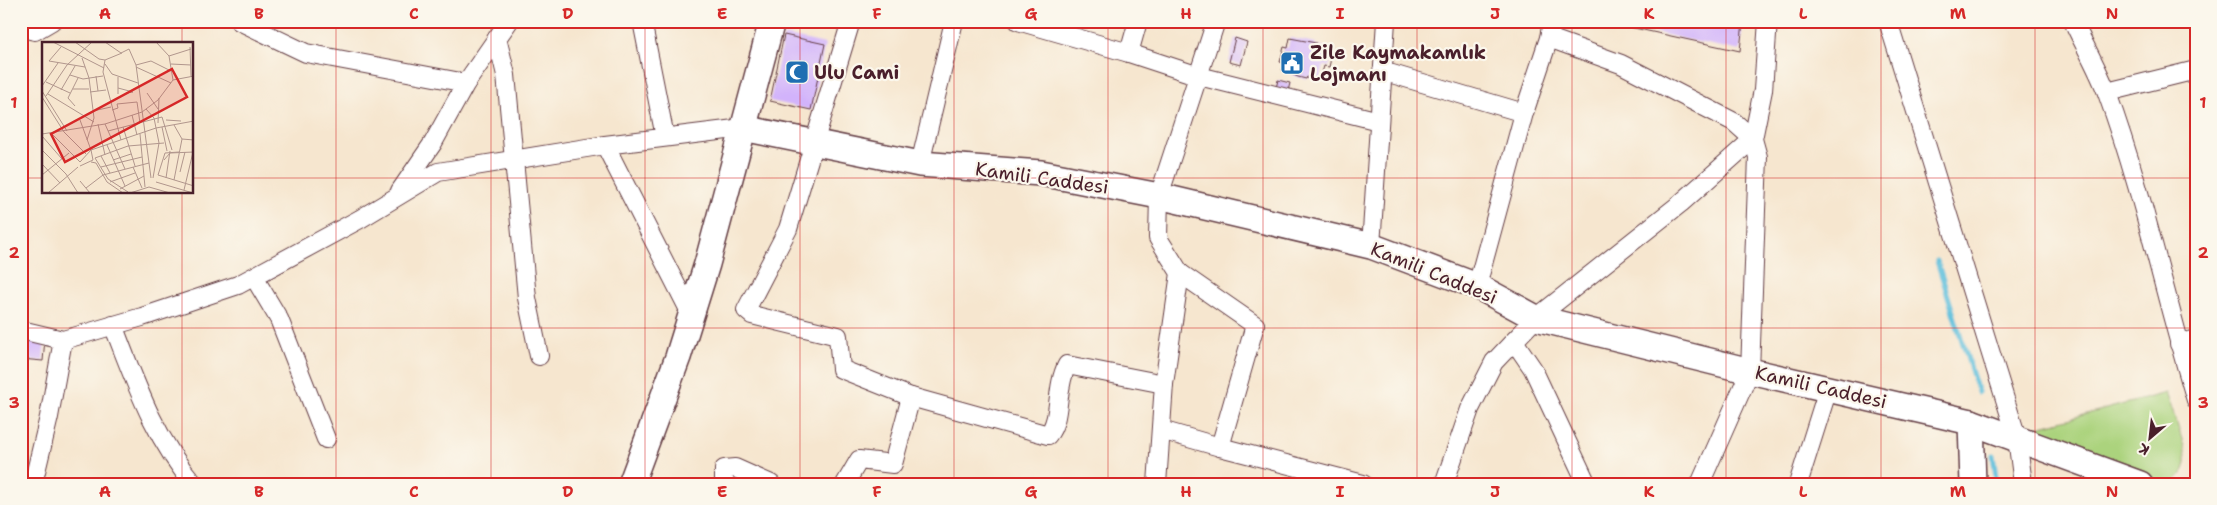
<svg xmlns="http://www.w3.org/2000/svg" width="2217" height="505" font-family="'Shantell Sans',sans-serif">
  <rect width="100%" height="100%" fill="#fbf7ec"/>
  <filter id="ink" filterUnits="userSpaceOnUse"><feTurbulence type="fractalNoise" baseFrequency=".02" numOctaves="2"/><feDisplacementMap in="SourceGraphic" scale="10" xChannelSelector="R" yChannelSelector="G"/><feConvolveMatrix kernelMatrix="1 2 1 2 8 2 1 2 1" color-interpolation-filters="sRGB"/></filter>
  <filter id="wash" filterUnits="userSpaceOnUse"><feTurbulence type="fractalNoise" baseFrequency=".0096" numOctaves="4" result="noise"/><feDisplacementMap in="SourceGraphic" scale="20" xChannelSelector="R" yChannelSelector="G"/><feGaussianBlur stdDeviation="1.12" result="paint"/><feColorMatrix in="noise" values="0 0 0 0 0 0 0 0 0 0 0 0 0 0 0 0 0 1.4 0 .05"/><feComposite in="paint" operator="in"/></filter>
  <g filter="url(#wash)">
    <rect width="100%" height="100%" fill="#f6e6cf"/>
    <path fill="#abd37d" stroke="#7a7954" d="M 2166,393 C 2171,407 2188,451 2186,462 C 2184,476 2176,483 2163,484 L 2056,441 L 2038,427 Z"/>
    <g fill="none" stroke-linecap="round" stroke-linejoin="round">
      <g stroke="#5ebfdc" stroke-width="5">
        <path d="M 1937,261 L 1978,392"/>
        <path d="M 1993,455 L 1997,484"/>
      </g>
    </g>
    <g id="blocks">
      <g fill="#d2b3fb">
        <path d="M 1611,21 L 1743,21 L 1740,51 L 1611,23 Z"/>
        <path d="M 784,35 L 825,44 L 811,110 L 770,101 Z"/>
        <path d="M 1235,38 L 1247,42 L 1241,65 L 1229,62 Z"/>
        <path d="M 1290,38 L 1316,43 L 1315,45 L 1325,47 L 1323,52 L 1332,54 L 1329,67 L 1324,66 L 1320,80 L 1307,77 L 1306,79 L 1298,77 L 1282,70 L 1284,63 L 1280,62 L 1284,47 L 1288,48 Z"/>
        <path d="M 1278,80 L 1290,83 L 1288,91 L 1276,88 Z"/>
        <path d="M 21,337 L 45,339 L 43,361 L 21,359 Z"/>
      </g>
    </g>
  </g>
  <g filter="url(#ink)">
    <use href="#blocks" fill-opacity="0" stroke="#643d44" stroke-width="1"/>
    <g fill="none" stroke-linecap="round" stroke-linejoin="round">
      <g stroke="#643d44" stroke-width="20">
        <g id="street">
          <path d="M 239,21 L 306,53 L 466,83"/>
          <path d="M 642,21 L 665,137"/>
          <path d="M 851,21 L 788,229 L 746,310 L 752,315 L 838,336 L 841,369 L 911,397 L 1048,435 C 1062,418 1055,388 1067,365 L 1164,384"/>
          <path d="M 1018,21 L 1129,53 L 1199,76 L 1379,121"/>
          <path d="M 1888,21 L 2017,438 L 2023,484"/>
          <path d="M 2073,21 C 2084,45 2098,69 2107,93 C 2144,194 2165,299 2196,400"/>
          <path d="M 21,28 L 35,31 L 52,21"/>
          <path d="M 497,38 L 506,75 L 527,298 L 539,356"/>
          <path d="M 1549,38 L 1621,64 L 1734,122 L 1753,139"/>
          <path d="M 1129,53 L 1138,21"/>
          <path d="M 1382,71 L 1524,113"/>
          <path d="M 2107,92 L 2196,70"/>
          <path d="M 605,145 L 691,314"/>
          <path d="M 920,164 L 954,21"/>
          <path d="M 400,191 L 433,143 L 466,83 L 509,21"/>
          <path d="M 1371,246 L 1386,21"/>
          <path d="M 1180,273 L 1255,325 L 1220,447"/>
          <path d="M 254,277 L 279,319 L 326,439"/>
          <path d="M 1477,286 L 1524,113 L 1549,38 L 1552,21"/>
          <path d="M 113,325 C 135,381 154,438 194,484"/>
          <path d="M 21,330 L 63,340 L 142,317 L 238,285 L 360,219 L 438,172 L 605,145 L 743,128"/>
          <path d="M 1514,341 L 1533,369 L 1587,484"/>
          <path d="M 2179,344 L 2196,339"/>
          <path d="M 1161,430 L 1220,447 L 1363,484"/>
          <path d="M 33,484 L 49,417 L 63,340"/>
          <path d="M 726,484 L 724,479 L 724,469 L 735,468 L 771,484"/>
          <path d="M 845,484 L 859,460 L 893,464 L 911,397"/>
          <path d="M 1157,484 L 1164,384 L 1180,273 L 1158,238 L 1159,196 L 1216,21"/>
          <path d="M 1444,484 L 1470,409 L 1494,362 L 1536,318 L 1681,203 L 1753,139"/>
          <path d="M 1700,484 L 1750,371 L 1758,157 L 1753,139 L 1763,90 L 1768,21"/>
          <path d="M 1798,484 L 1828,389"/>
        </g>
      </g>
      <g stroke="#643d44" stroke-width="28">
        <g id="secondary">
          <path d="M 743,128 L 920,164 L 1041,173 L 1159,196 L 1371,246 L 1477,286 L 1536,318 L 1750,371 L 1971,422 L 2140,484"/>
          <path d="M 1971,422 L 1973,484"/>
          <path d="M 631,484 L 678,357 L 707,264 L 772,21"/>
        </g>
      </g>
      <use href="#street" stroke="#fff" stroke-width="18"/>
      <use href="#secondary" stroke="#fff" stroke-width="25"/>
    </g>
  </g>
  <path fill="none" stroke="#d62828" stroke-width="1" stroke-opacity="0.55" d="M 182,21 L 182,44M 336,21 L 336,484M 491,21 L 491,484M 645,21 L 645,484M 800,21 L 800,484M 954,21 L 954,484M 1108,21 L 1108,484M 1263,21 L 1263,484M 1417,21 L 1417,484M 1572,21 L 1572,484M 1726,21 L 1726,484M 1881,21 L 1881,484M 2035,21 L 2035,484M 21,178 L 44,178M 192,178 L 2196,178M 182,192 L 182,484M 21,328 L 2196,328"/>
  <defs>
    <g id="civic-square" transform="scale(1.25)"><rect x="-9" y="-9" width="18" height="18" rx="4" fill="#1f6fb2" stroke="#fbf7ec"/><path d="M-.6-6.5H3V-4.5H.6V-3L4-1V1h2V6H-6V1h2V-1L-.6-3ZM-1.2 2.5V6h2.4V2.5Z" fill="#fff"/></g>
    <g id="mosque-square" transform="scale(1.25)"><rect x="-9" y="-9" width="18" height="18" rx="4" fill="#1f6fb2" stroke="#fbf7ec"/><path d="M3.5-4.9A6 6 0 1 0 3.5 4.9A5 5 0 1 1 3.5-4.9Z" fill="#fff"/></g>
  </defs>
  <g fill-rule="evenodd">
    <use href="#civic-square" x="1292" y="63"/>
    <use href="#mosque-square" x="797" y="72"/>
  </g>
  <g text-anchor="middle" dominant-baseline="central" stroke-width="4.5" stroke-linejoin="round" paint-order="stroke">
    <g font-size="19" font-weight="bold" fill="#4a1f2b" stroke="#fbf7ec" text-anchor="start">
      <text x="1310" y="52">Zile Kaymakamlık<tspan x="1310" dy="22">Lojmanı</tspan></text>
      <text x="814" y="72">Ulu Cami</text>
    </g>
    <g font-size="19" fill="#4a1f2b" stroke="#fbf7ec">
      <text transform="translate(1042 178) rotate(8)">Kamili Caddesi</text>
      <text transform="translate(1434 273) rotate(22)">Kamili Caddesi</text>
      <text transform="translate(1821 387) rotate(13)">Kamili Caddesi</text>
    </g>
  </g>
  <g transform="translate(42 42)">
    <rect width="151" height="151" fill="#f6e6cf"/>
    <path fill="none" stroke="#b1968d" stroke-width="1" d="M 11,0 L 62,26M 33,0 L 57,17 L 63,18M 63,0 L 79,11 L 87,7 L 94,23 L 109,136M 114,0 L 127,14 L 131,38M 19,5 L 7,19 L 43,25M 148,5 L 149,34M 127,14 L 149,7M 40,16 L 47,36 L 52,76 L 45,98M 63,22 L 70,32 L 96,41M 129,22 L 149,23M 94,23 L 109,19 L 129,29M 94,25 L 129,41M 28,33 L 41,37 L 61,34M 54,34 L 56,49M 4,40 L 28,51M 0,44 L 16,21M 76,46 L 91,50 L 84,51M 31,47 L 47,47M 19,48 L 33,24M 0,49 L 25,89M 48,50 L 64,48M 105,51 L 116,67M 6,52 L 52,80M 76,52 L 76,35M 4,54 L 25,23 L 50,0M 0,55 L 22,90 L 44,112M 33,64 L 26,56 L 36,36M 104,67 L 112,76 L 117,101 L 111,136M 70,68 L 76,66 L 75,62 L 95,60 L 98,81M 51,69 L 69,65M 90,73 L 95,93M 38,78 L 49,108M 124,78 L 139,79M 116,81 L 117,56M 56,82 L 63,113M 63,82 L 83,127M 132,83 L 140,97 L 152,98M 81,85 L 93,124M 120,85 L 125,109M 66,89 L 120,75 L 130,108M 9,91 L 38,120M 0,92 L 63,82 L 100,70 L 116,58 L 131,38 L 152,34M 98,92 L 103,145M 0,94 L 20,117M 79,98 L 61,30 L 63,18 L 80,11M 65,103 L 83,144M 0,108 L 24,132 L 36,151M 137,110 L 123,111 L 116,133 L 152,144M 59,114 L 68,131M 53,116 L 86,104 L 122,101M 53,116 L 66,137 L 86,150M 71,118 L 89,112M 122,118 L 128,111 L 152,110M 38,120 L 49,108 L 114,86 L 152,79M 49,120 L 54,121 L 65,140 L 81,151M 0,122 L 18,141M 38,124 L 51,118 L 49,108M 59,125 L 100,115M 91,125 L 100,146M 138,130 L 143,110M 0,133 L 27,111M 124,136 L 128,109M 132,138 L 140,97M 38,139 L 48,151M 68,140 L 93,131M 114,140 L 151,151M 44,146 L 61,133 L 107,121M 78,147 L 102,134M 142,148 L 151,110M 6,151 L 36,125M 88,151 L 107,145 L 128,151"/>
    <path fill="#d62828" fill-opacity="0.15" stroke="#d62828" stroke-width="2.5" d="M 130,27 L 145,55 L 23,120 L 9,92 Z"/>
    <rect width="151" height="151" fill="none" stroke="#4a1f2b" stroke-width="2.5"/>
  </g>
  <rect width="2217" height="505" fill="none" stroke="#fbf7ec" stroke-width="55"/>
  <g transform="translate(2150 438) rotate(208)" stroke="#fbf7ec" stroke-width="4" paint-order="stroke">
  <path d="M0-4L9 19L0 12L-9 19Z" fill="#4a1f2b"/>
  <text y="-8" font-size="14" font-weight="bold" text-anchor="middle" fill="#4a1f2b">K</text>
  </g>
  <rect x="28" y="28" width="2162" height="450" fill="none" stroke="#d62828" stroke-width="2"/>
  <g font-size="16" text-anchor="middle" font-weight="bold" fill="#d62828">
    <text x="105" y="19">A</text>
    <text x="259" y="19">B</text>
    <text x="414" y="19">C</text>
    <text x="568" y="19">D</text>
    <text x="722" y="19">E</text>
    <text x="877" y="19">F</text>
    <text x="1031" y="19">G</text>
    <text x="1186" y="19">H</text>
    <text x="1340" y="19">I</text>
    <text x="1495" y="19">J</text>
    <text x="1649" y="19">K</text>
    <text x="1803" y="19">L</text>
    <text x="1958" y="19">M</text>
    <text x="2112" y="19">N</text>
    <text x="14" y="108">1</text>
    <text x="2203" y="108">1</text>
    <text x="14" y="258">2</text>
    <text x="2203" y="258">2</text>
    <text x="14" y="408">3</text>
    <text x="2203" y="408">3</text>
    <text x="105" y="497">A</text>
    <text x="259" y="497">B</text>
    <text x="414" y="497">C</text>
    <text x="568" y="497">D</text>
    <text x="722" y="497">E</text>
    <text x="877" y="497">F</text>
    <text x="1031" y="497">G</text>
    <text x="1186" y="497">H</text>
    <text x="1340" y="497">I</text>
    <text x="1495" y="497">J</text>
    <text x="1649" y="497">K</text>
    <text x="1803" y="497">L</text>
    <text x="1958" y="497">M</text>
    <text x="2112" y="497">N</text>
  </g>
</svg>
